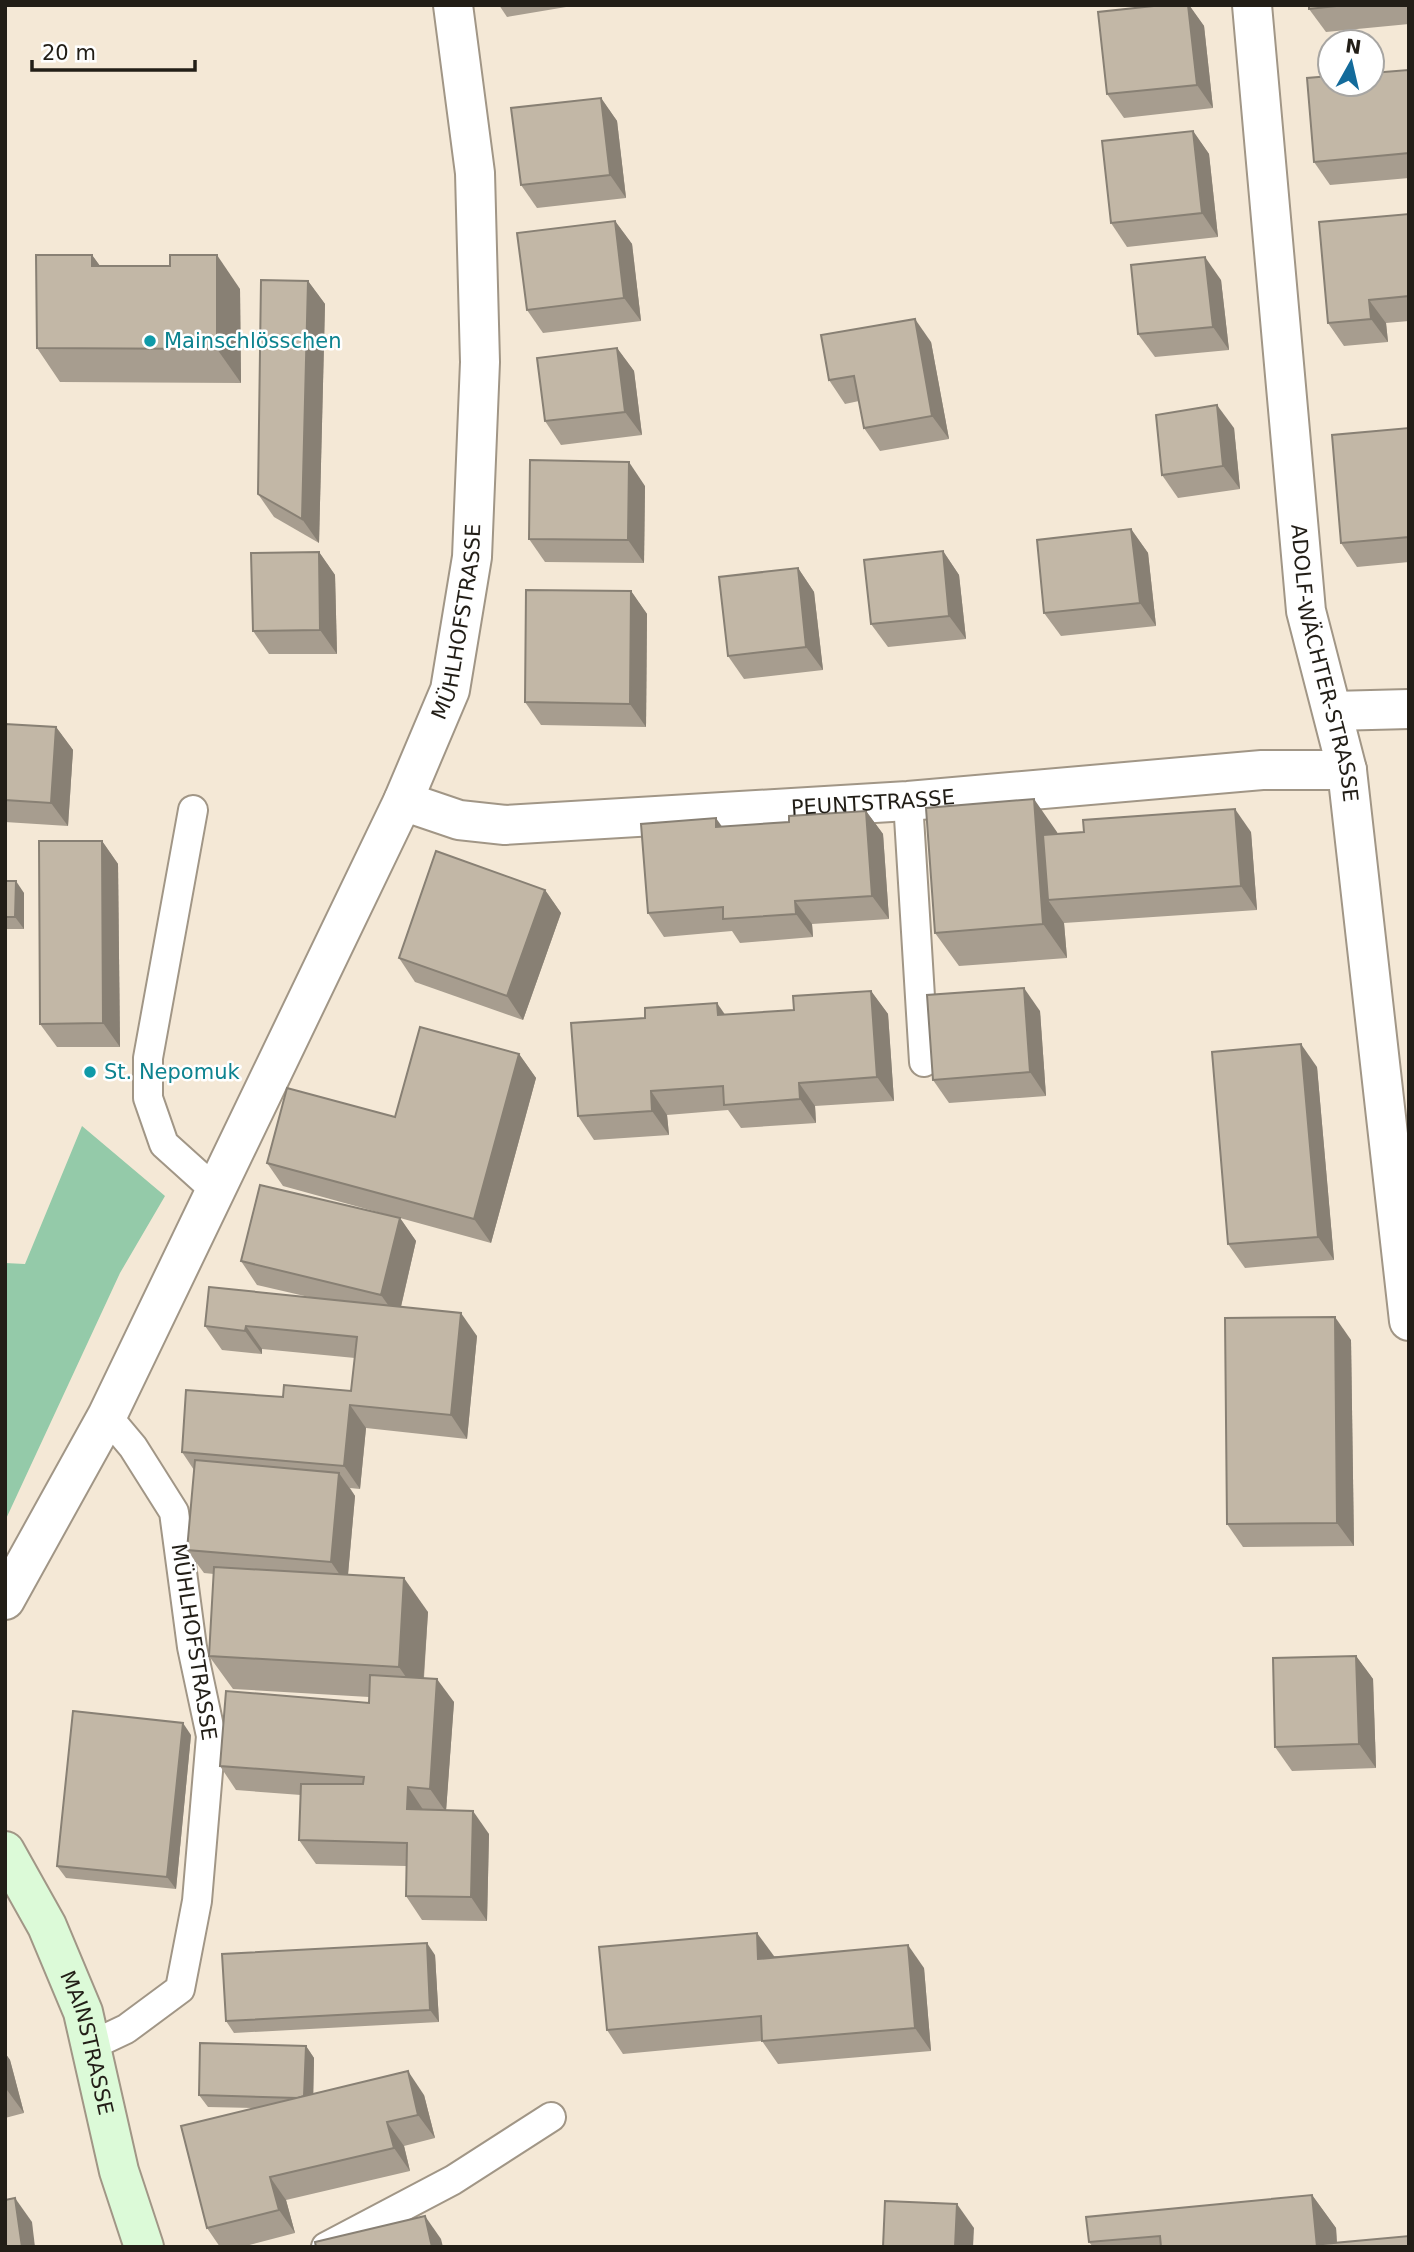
<svg xmlns="http://www.w3.org/2000/svg" width="1414" height="2252" font-family="'DejaVu Sans',sans-serif">
  <rect width="100%" height="100%" fill="#f4e8d6"/>
  <path fill="#94caa9" d="M 82,1126 L 165,1196 L 120,1273 L 5,1521 L 5,1263 L 25,1264 Z"/>
  <g fill="none" stroke-linecap="round" stroke-linejoin="round">
    <g stroke="#a19686" stroke-width="32">
      <g id="service">
        <path d="M 908,801 L 924,1062"/>
        <path d="M 193,810 L 148,1058 L 148,1098 L 164,1144 L 215,1190"/>
        <path d="M 90,2046 L 126,2029 L 180,1989 L 197,1901 L 211,1736 L 192,1647 L 174,1512 L 133,1447 L 107,1416"/>
        <path d="M 326,2247 L 453,2180 L 551,2117"/>
      </g>
    </g>
    <g stroke="#a19686" stroke-width="42">
      <g id="minor">
        <path id="s1" d="M 1252,5 L 1306,611 L 1347,770 L 1409,1321"/>
        <path d="M 1333,711 L 1409,709"/>
        <path id="s2" d="M 403,801 L 459,820 L 505,825 L 908,801 L 1262,770 L 1347,770"/>
        <path id="s3" d="M 5,1600 L 107,1416 L 403,801 L 450,690 L 472,557 L 480,362 L 475,173 L 453,5"/>
      </g>
    </g>
    <g stroke="#a19686" stroke-width="42">
      <g id="secondary">
        <path id="s4" d="M 5,1851 L 47,1926 L 83,2012 L 119,2171 L 144,2247"/>
      </g>
    </g>
    <use href="#service" stroke="#fff" stroke-width="28"/>
    <use href="#minor" stroke="#fff" stroke-width="38"/>
    <use href="#secondary" stroke="#dcfad8" stroke-width="38"/>
  </g>
  <g fill="#a79d8f">
    <path d="M 499,5 L 578,5 L 507,17 Z"/>
    <path d="M 1163,5 L 1189,5 L 1204,26 L 1213,108 L 1124,118 L 1107,94 Z"/>
    <path d="M 1309,5 L 1409,5 L 1409,24 L 1326,32 L 1309,9 Z"/>
    <path d="M 1409,72 L 1409,178 L 1330,185 L 1314,162 Z"/>
    <path d="M 601,98 L 617,121 L 626,198 L 537,208 L 521,185 Z"/>
    <path d="M 1193,131 L 1209,154 L 1218,237 L 1127,247 L 1111,223 Z"/>
    <path d="M 1409,214 L 1409,321 L 1386,323 L 1388,342 L 1344,346 L 1328,323 Z"/>
    <path d="M 615,221 L 632,244 L 641,321 L 543,333 L 527,310 Z"/>
    <path d="M 92,255 L 100,266 L 240,289 L 241,383 L 60,382 L 37,348 Z"/>
    <path d="M 1221,280 L 1229,350 L 1155,357 L 1138,334 Z"/>
    <path d="M 308,281 L 325,304 L 319,543 L 274,517 L 258,494 Z"/>
    <path d="M 931,342 L 949,439 L 880,451 L 864,428 L 859,401 L 845,404 L 829,380 Z"/>
    <path d="M 617,348 L 634,371 L 642,435 L 561,445 L 545,421 Z"/>
    <path d="M 1234,428 L 1240,489 L 1178,498 L 1162,475 Z"/>
    <path d="M 1409,428 L 1409,562 L 1357,567 L 1341,543 Z"/>
    <path d="M 645,486 L 644,563 L 545,562 L 529,539 Z"/>
    <path d="M 1131,529 L 1148,553 L 1156,626 L 1061,636 L 1044,613 Z"/>
    <path d="M 943,551 L 959,575 L 966,639 L 888,647 L 871,624 Z"/>
    <path d="M 319,552 L 335,575 L 337,654 L 269,654 L 253,631 Z"/>
    <path d="M 798,568 L 814,592 L 823,670 L 744,679 L 728,656 Z"/>
    <path d="M 631,591 L 647,614 L 646,727 L 541,725 L 525,702 Z"/>
    <path d="M 5,724 L 56,727 L 73,750 L 68,826 L 5,822 Z"/>
    <path d="M 866,811 L 883,834 L 889,919 L 812,924 L 813,937 L 740,943 L 732,931 L 664,937 L 648,913 L 722,827 L 789,822 Z"/>
    <path d="M 1057,832 L 1058,834 L 1251,832 L 1257,910 L 1064,923 L 1067,958 L 959,966 L 935,933 Z"/>
    <path d="M 102,841 L 118,864 L 120,1047 L 57,1047 L 40,1024 Z"/>
    <path d="M 5,881 L 24,893 L 24,929 L 5,929 Z"/>
    <path d="M 545,890 L 561,913 L 523,1020 L 415,982 L 399,958 Z"/>
    <path d="M 871,991 L 888,1014 L 894,1101 L 815,1106 L 816,1123 L 741,1128 L 728,1110 L 667,1115 L 669,1135 L 594,1140 L 578,1116 L 725,1015 L 794,1010 Z"/>
    <path d="M 1040,1011 L 1046,1096 L 949,1103 L 933,1080 Z"/>
    <path d="M 519,1054 L 536,1078 L 491,1243 L 400,1218 L 416,1241 L 401,1307 L 477,1336 L 467,1439 L 366,1428 L 360,1489 L 350,1488 L 355,1496 L 348,1575 L 428,1612 L 424,1678 L 454,1702 L 446,1810 L 489,1834 L 487,1921 L 422,1920 L 406,1896 L 406,1866 L 316,1864 L 299,1840 L 301,1795 L 236,1790 L 220,1766 L 369,1703 L 369,1697 L 233,1689 L 209,1656 L 214,1574 L 204,1573 L 187,1550 L 194,1470 L 182,1452 L 283,1397 L 351,1391 L 355,1358 L 262,1349 L 262,1354 L 222,1350 L 205,1326 L 309,1297 L 257,1285 L 241,1261 L 399,1218 L 283,1186 L 267,1163 L 395,1117 Z"/>
    <path d="M 1317,1067 L 1334,1260 L 1245,1268 L 1228,1244 Z"/>
    <path d="M 1351,1340 L 1354,1546 L 1243,1547 L 1227,1524 Z"/>
    <path d="M 1356,1656 L 1373,1679 L 1376,1768 L 1292,1771 L 1275,1747 Z"/>
    <path d="M 191,1735 L 176,1889 L 66,1878 L 57,1866 Z"/>
    <path d="M 435,1955 L 439,2022 L 234,2033 L 226,2021 Z"/>
    <path d="M 774,1956 L 924,1968 L 931,2051 L 778,2064 L 762,2041 L 623,2054 L 607,2030 Z"/>
    <path d="M 306,2046 L 314,2058 L 313,2094 L 424,2095 L 435,2138 L 404,2146 L 410,2171 L 286,2200 L 295,2233 L 242,2247 L 220,2247 L 207,2228 L 254,2108 L 208,2107 L 199,2095 Z"/>
    <path d="M 5,2053 L 10,2060 L 24,2113 L 5,2118 Z"/>
    <path d="M 1312,2195 L 1336,2228 L 1337,2242 L 1409,2247 L 1093,2247 L 1089,2242 Z"/>
  </g>
  <g fill="#888074">
    <path d="M 1188,5 L 1189,5 L 1204,26 L 1213,108 L 1197,85 Z"/>
    <path d="M 601,98 L 617,121 L 626,198 L 610,175 Z"/>
    <path d="M 1193,131 L 1209,154 L 1218,237 L 1202,213 Z"/>
    <path d="M 615,221 L 632,244 L 641,321 L 624,298 Z"/>
    <path d="M 92,255 L 116,288 L 92,266 Z"/>
    <path d="M 217,255 L 240,289 L 241,383 L 217,349 Z"/>
    <path d="M 1205,257 L 1221,280 L 1229,350 L 1213,327 Z"/>
    <path d="M 308,281 L 325,304 L 319,543 L 302,519 Z"/>
    <path d="M 1369,300 L 1386,323 L 1388,342 L 1371,319 Z"/>
    <path d="M 915,319 L 931,342 L 949,439 L 932,416 Z"/>
    <path d="M 617,348 L 634,371 L 642,435 L 625,412 Z"/>
    <path d="M 1217,405 L 1234,428 L 1240,489 L 1223,466 Z"/>
    <path d="M 629,462 L 645,486 L 644,563 L 628,540 Z"/>
    <path d="M 1131,529 L 1148,553 L 1156,626 L 1140,603 Z"/>
    <path d="M 943,551 L 959,575 L 966,639 L 949,616 Z"/>
    <path d="M 319,552 L 335,575 L 337,654 L 320,630 Z"/>
    <path d="M 798,568 L 814,592 L 823,670 L 806,647 Z"/>
    <path d="M 631,591 L 647,614 L 646,727 L 630,704 Z"/>
    <path d="M 56,727 L 73,750 L 68,826 L 51,803 Z"/>
    <path d="M 1034,799 L 1057,832 L 1062,899 L 1048,900 L 1064,923 L 1067,958 L 1043,924 Z"/>
    <path d="M 1235,809 L 1251,832 L 1257,910 L 1241,886 Z"/>
    <path d="M 866,811 L 883,834 L 889,919 L 872,896 Z"/>
    <path d="M 716,818 L 732,841 L 716,827 Z"/>
    <path d="M 102,841 L 118,864 L 120,1047 L 103,1023 Z"/>
    <path d="M 16,881 L 24,893 L 24,929 L 15,917 Z"/>
    <path d="M 545,890 L 561,913 L 523,1020 L 507,996 Z"/>
    <path d="M 795,901 L 812,924 L 813,937 L 796,914 Z"/>
    <path d="M 1024,988 L 1040,1011 L 1046,1096 L 1030,1072 Z"/>
    <path d="M 871,991 L 888,1014 L 894,1101 L 877,1077 Z"/>
    <path d="M 717,1003 L 733,1026 L 718,1015 Z"/>
    <path d="M 1301,1044 L 1317,1067 L 1334,1260 L 1318,1237 Z"/>
    <path d="M 519,1054 L 536,1078 L 491,1243 L 474,1219 Z"/>
    <path d="M 799,1083 L 815,1106 L 816,1123 L 800,1099 Z"/>
    <path d="M 651,1091 L 667,1115 L 669,1135 L 652,1111 Z"/>
    <path d="M 400,1218 L 416,1241 L 398,1319 L 381,1295 Z"/>
    <path d="M 461,1313 L 477,1336 L 467,1439 L 451,1415 Z"/>
    <path d="M 1335,1317 L 1351,1340 L 1354,1546 L 1337,1523 Z"/>
    <path d="M 246,1326 L 262,1349 L 262,1354 L 245,1331 Z"/>
    <path d="M 350,1405 L 366,1428 L 360,1489 L 344,1466 Z"/>
    <path d="M 339,1473 L 355,1496 L 347,1585 L 331,1562 Z"/>
    <path d="M 404,1578 L 428,1612 L 422,1700 L 399,1667 Z"/>
    <path d="M 1356,1656 L 1373,1679 L 1376,1768 L 1359,1744 Z"/>
    <path d="M 437,1679 L 454,1702 L 446,1812 L 430,1789 Z"/>
    <path d="M 183,1723 L 191,1735 L 176,1889 L 167,1877 Z"/>
    <path d="M 408,1787 L 424,1811 L 407,1809 Z"/>
    <path d="M 473,1811 L 489,1834 L 487,1921 L 471,1897 Z"/>
    <path d="M 757,1933 L 774,1956 L 775,1982 L 758,1959 Z"/>
    <path d="M 427,1943 L 435,1955 L 439,2022 L 430,2010 Z"/>
    <path d="M 908,1945 L 924,1968 L 931,2051 L 915,2028 Z"/>
    <path d="M 306,2046 L 314,2058 L 313,2110 L 304,2098 Z"/>
    <path d="M 5,2053 L 10,2060 L 24,2113 L 7,2090 L 5,2081 Z"/>
    <path d="M 408,2071 L 424,2095 L 435,2138 L 418,2115 Z"/>
    <path d="M 387,2122 L 404,2146 L 410,2171 L 394,2148 Z"/>
    <path d="M 270,2177 L 286,2200 L 295,2233 L 279,2210 Z"/>
    <path d="M 1312,2195 L 1336,2228 L 1337,2247 L 1317,2247 Z"/>
    <path d="M 15,2198 L 32,2222 L 35,2247 L 22,2247 Z"/>
    <path d="M 957,2204 L 974,2228 L 973,2247 L 955,2247 Z"/>
    <path d="M 425,2216 L 441,2239 L 443,2247 L 432,2247 Z"/>
  </g>
  <g fill="#c2b7a6" stroke="#888074" stroke-width="2">
    <path d="M 1163,5 L 1188,5 L 1197,85 L 1107,94 L 1098,12 Z"/>
    <path d="M 1309,5 L 1346,5 L 1309,9 Z"/>
    <path d="M 1408,70 L 1409,84 L 1409,153 L 1314,162 L 1307,78 L 1330,76 L 1330,84 L 1372,84 L 1372,73 Z"/>
    <path d="M 601,98 L 610,175 L 521,185 L 511,108 Z"/>
    <path d="M 1193,131 L 1202,213 L 1111,223 L 1102,141 Z"/>
    <path d="M 1409,214 L 1409,296 L 1369,300 L 1371,319 L 1328,323 L 1319,222 Z"/>
    <path d="M 615,221 L 624,298 L 527,310 L 517,233 Z"/>
    <path d="M 36,255 L 92,255 L 92,266 L 170,266 L 170,255 L 217,255 L 217,349 L 37,348 Z"/>
    <path d="M 1205,257 L 1213,327 L 1138,334 L 1131,265 Z"/>
    <path d="M 261,280 L 308,281 L 302,519 L 258,494 Z"/>
    <path d="M 915,319 L 932,416 L 864,428 L 854,376 L 829,380 L 821,335 Z"/>
    <path d="M 617,348 L 625,412 L 545,421 L 537,358 Z"/>
    <path d="M 1217,405 L 1223,466 L 1162,475 L 1156,415 Z"/>
    <path d="M 1409,428 L 1409,537 L 1341,543 L 1332,435 Z"/>
    <path d="M 530,460 L 629,462 L 628,540 L 529,539 Z"/>
    <path d="M 1131,529 L 1140,603 L 1044,613 L 1037,540 Z"/>
    <path d="M 943,551 L 949,616 L 871,624 L 864,560 Z"/>
    <path d="M 319,552 L 320,630 L 253,631 L 251,553 Z"/>
    <path d="M 798,568 L 806,647 L 728,656 L 719,577 Z"/>
    <path d="M 526,590 L 631,591 L 630,704 L 525,702 Z"/>
    <path d="M 5,724 L 56,727 L 51,803 L 5,800 Z"/>
    <path d="M 1034,799 L 1043,924 L 935,933 L 926,808 Z"/>
    <path d="M 1235,809 L 1241,886 L 1048,900 L 1043,835 L 1084,832 L 1083,820 Z"/>
    <path d="M 866,811 L 872,896 L 795,901 L 796,914 L 723,919 L 723,907 L 648,913 L 641,824 L 716,818 L 716,827 L 789,822 L 789,816 Z"/>
    <path d="M 39,841 L 102,841 L 103,1023 L 40,1024 Z"/>
    <path d="M 436,851 L 545,890 L 507,996 L 399,958 Z"/>
    <path d="M 5,881 L 16,881 L 15,917 L 5,917 Z"/>
    <path d="M 1024,988 L 1030,1072 L 933,1080 L 927,995 Z"/>
    <path d="M 871,991 L 877,1077 L 799,1083 L 800,1099 L 724,1105 L 723,1086 L 651,1091 L 652,1111 L 578,1116 L 571,1023 L 645,1018 L 645,1008 L 717,1003 L 718,1015 L 794,1010 L 793,996 Z"/>
    <path d="M 420,1027 L 519,1054 L 474,1219 L 267,1163 L 287,1088 L 395,1117 Z"/>
    <path d="M 1301,1044 L 1318,1237 L 1228,1244 L 1212,1052 Z"/>
    <path d="M 260,1185 L 400,1218 L 381,1295 L 241,1261 Z"/>
    <path d="M 209,1287 L 461,1313 L 451,1415 L 350,1405 L 344,1466 L 182,1452 L 186,1390 L 283,1397 L 284,1385 L 351,1391 L 357,1337 L 246,1326 L 245,1331 L 205,1326 Z"/>
    <path d="M 1335,1317 L 1337,1523 L 1227,1524 L 1225,1318 Z"/>
    <path d="M 195,1460 L 339,1473 L 331,1562 L 187,1550 Z"/>
    <path d="M 214,1567 L 404,1578 L 399,1667 L 209,1656 Z"/>
    <path d="M 1356,1656 L 1359,1744 L 1275,1747 L 1273,1658 Z"/>
    <path d="M 370,1675 L 437,1679 L 430,1789 L 408,1787 L 407,1809 L 473,1811 L 471,1897 L 406,1896 L 407,1843 L 299,1840 L 301,1784 L 363,1784 L 364,1777 L 220,1766 L 226,1691 L 369,1703 Z"/>
    <path d="M 73,1711 L 183,1723 L 167,1877 L 57,1866 Z"/>
    <path d="M 757,1933 L 758,1959 L 908,1945 L 915,2028 L 762,2041 L 761,2016 L 607,2030 L 599,1947 Z"/>
    <path d="M 427,1943 L 430,2010 L 226,2021 L 222,1954 Z"/>
    <path d="M 200,2043 L 306,2046 L 304,2096 L 298,2098 L 199,2095 Z"/>
    <path d="M 408,2071 L 418,2115 L 387,2122 L 394,2148 L 270,2177 L 279,2210 L 207,2228 L 181,2126 Z"/>
    <path d="M 1312,2195 L 1317,2247 L 1161,2247 L 1160,2236 L 1089,2242 L 1086,2217 Z"/>
    <path d="M 15,2198 L 22,2247 L 5,2247 L 5,2200 Z"/>
    <path d="M 885,2201 L 957,2204 L 955,2247 L 883,2247 Z"/>
    <path d="M 425,2216 L 432,2247 L 316,2247 L 315,2242 Z"/>
    <path d="M 1409,2236 L 1409,2247 L 1323,2247 L 1323,2244 Z"/>
  </g>
  <g fill="#0f9aa8" stroke="#fff" stroke-width="2.5">
    <circle cx="150" cy="341" r="7"/>
    <circle cx="90" cy="1072" r="7"/>
  </g>
  <g text-anchor="middle" dominant-baseline="central" stroke-width="5" stroke-linejoin="round" paint-order="stroke">
    <g font-size="21" fill="#0d838f" stroke="#fff" text-anchor="start">
      <text x="164" y="341">Mainschlösschen</text>
      <text x="104" y="1072">St. Nepomuk</text>
    </g>
    <g font-size="21" fill="#221e17" stroke="#fff">
      <text stroke="none"><textPath href="#s3" startOffset="1082">MÜHLHOFSTRASSE</textPath></text>
      <text stroke="none"><textPath href="#s1" startOffset="663">ADOLF-WÄCHTER-STRASSE</textPath></text>
      <text stroke="none"><textPath href="#s2" startOffset="474">PEUNTSTRASSE</textPath></text>
      <text transform="translate(194 1642) rotate(81)">MÜHLHOFSTRASSE</text>
      <text stroke="none"><textPath href="#s4" startOffset="210">MAINSTRASSE</textPath></text>
    </g>
  </g>
  <rect width="1414" height="2252" fill="none" stroke="#221e17" stroke-width="14"/>
  <g transform="translate(1351 63) rotate(8)"><circle r="33" fill="#ffffff" stroke="#a7a5a2" stroke-width="2"/>
  <path d="M0-5L12 26L0 18L-12 26Z" fill="#136b9b"/>
  <text y="-10" font-size="19" font-weight="bold" text-anchor="middle" fill="#221e17">N</text>
  </g>
  <path d="M32 60v10h163v-10" fill="none" stroke="#221e17" stroke-width="3.5"/>
  <text x="42" y="60" font-size="21" fill="#221e17" stroke="#ffffff" stroke-width="5" paint-order="stroke">20 m</text>
</svg>
